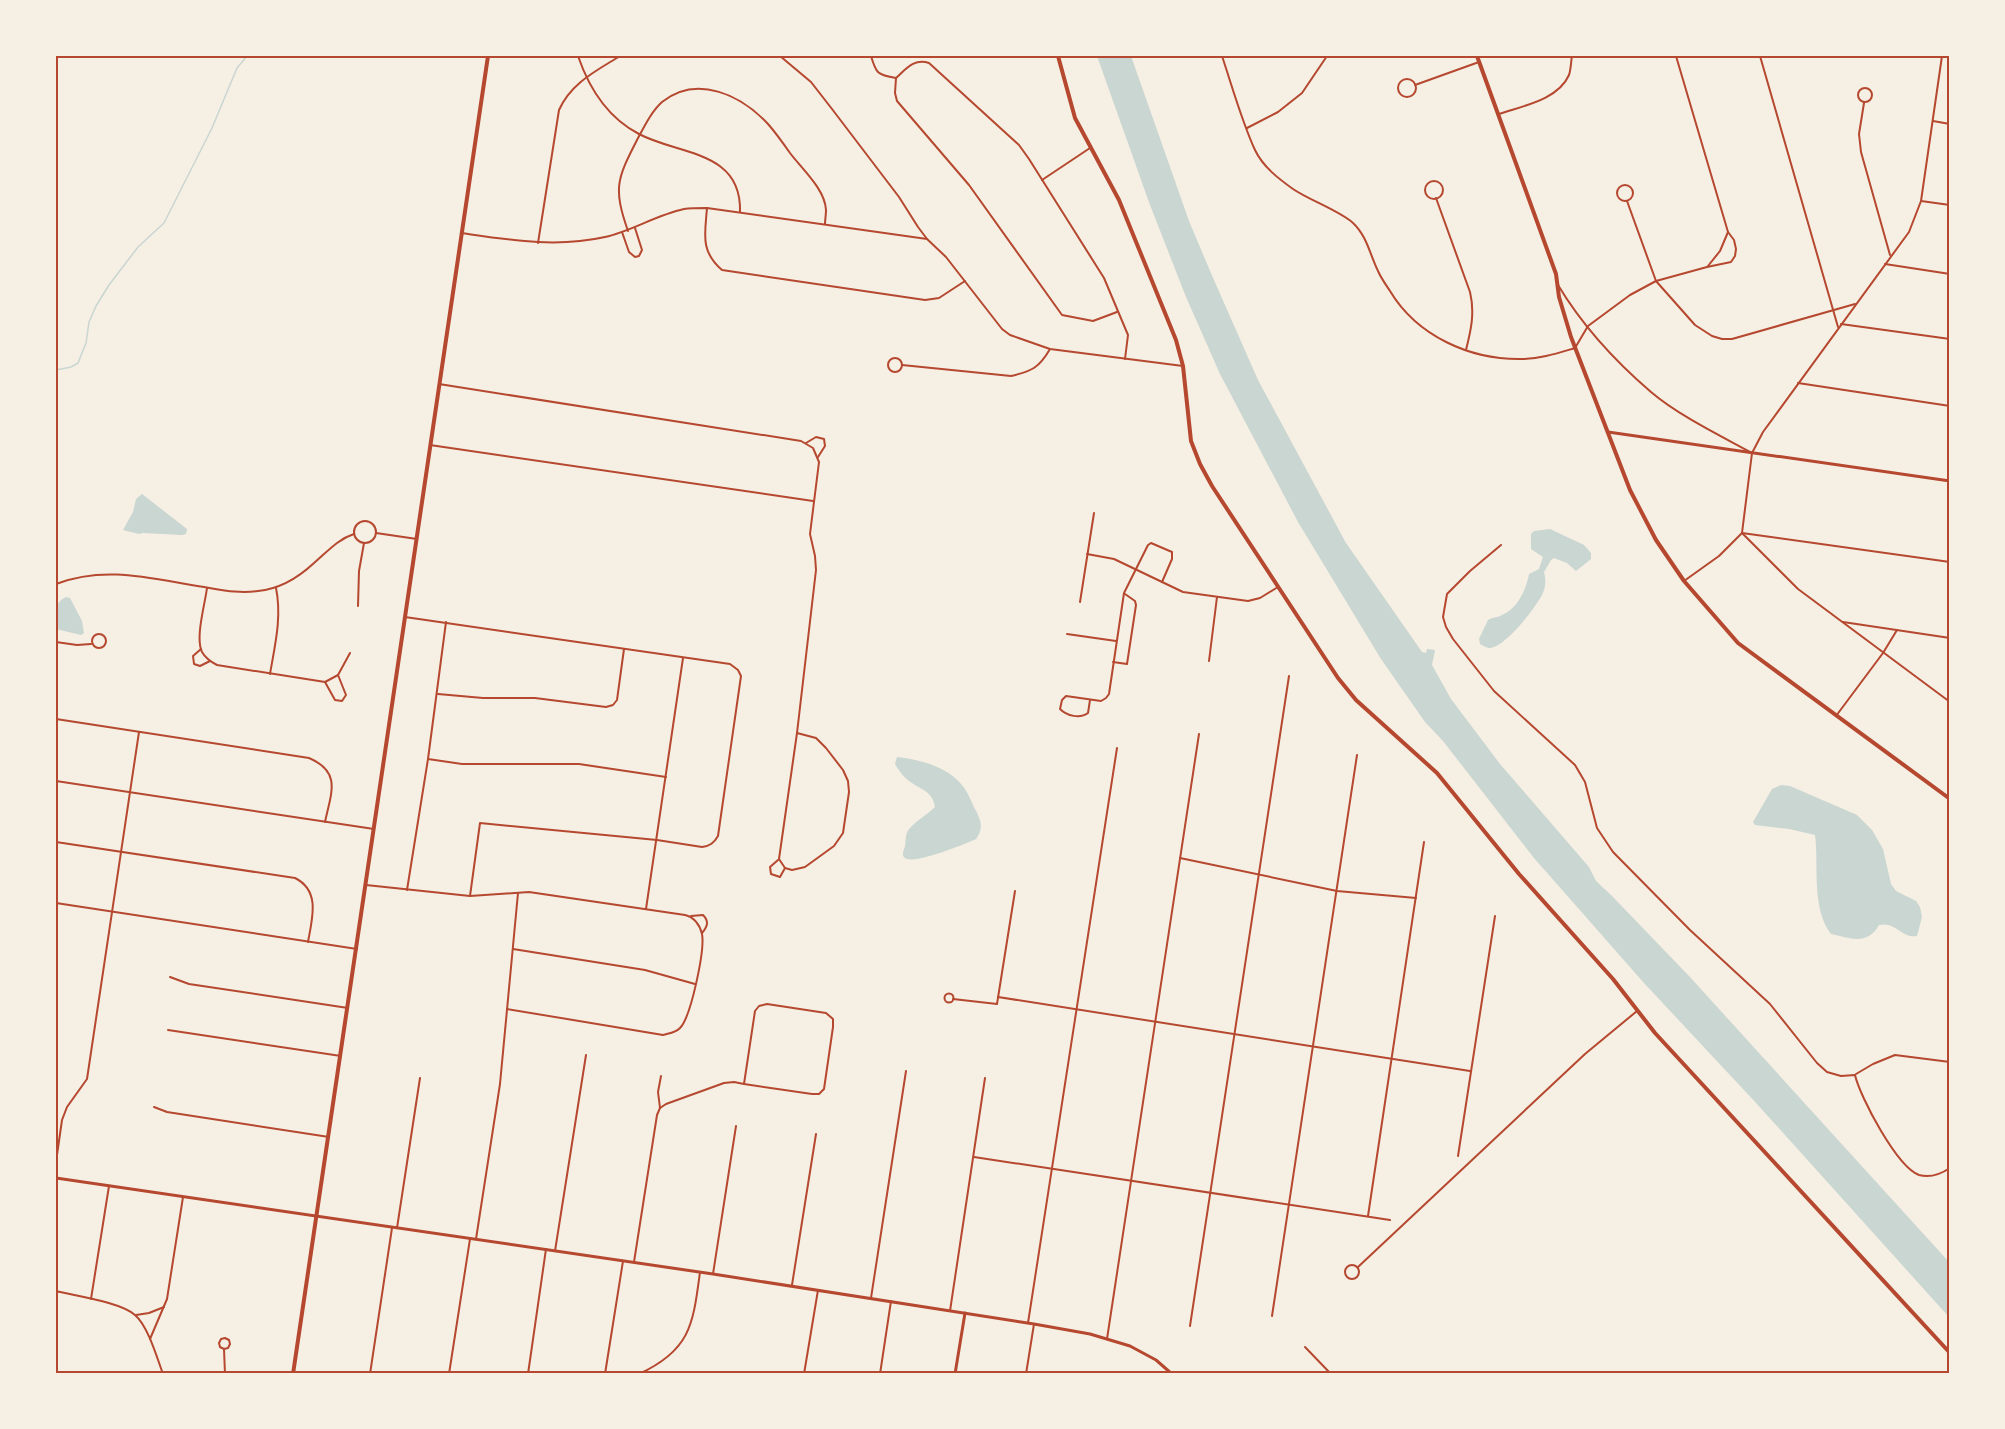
<svg xmlns="http://www.w3.org/2000/svg" width="2005" height="1429" font-family="Raleway,sans-serif">
  <rect width="100%" height="100%" fill="#f6efe4"/>
  <g fill="#c9d6d2">
    <path d="M 1097,56 L 1131,56 L 1189,221 L 1210,271 L 1258,380 L 1346,543 L 1422,652 L 1426,653 L 1427,649 L 1435,650 L 1432,665 L 1451,699 L 1500,764 L 1589,867 L 1596,881 L 1612,896 L 1689,976 L 1949,1262 L 1949,1317 L 1757,1104 L 1644,983 L 1534,858 L 1443,741 L 1425,722 L 1381,659 L 1298,522 L 1220,374 L 1186,297 L 1150,205 Z"/>
    <path d="M 142,494 L 187,529 L 186,534 L 182,535 L 143,533 L 139,534 L 123,530 L 133,512 L 136,499 Z"/>
    <path d="M 1550,529 L 1584,545 L 1591,553 L 1591,559 L 1576,571 L 1567,563 L 1554,558 L 1551,560 L 1544,572 C 1546,580 1546,587 1542,595 C 1535,608 1505,648 1489,648 C 1487,648 1482,645 1480,644 L 1479,639 L 1488,620 C 1492,617 1497,618 1502,615 C 1518,608 1526,590 1529,574 L 1539,569 L 1543,557 L 1531,549 L 1531,534 L 1534,531 Z"/>
    <path d="M 66,597 L 70,598 L 82,621 L 84,633 L 81,635 L 56,629 C 55,616 53,603 66,597 Z"/>
    <path d="M 897,757 C 918,759 946,766 961,784 C 967,790 971,801 975,809 C 981,820 984,828 976,839 C 965,844 914,865 905,858 C 901,855 904,850 905,846 C 906,839 905,833 910,828 C 917,820 927,815 935,807 C 933,792 922,790 912,783 C 905,779 899,771 895,764 Z"/>
    <path d="M 1781,785 L 1790,786 L 1857,815 L 1872,830 L 1883,849 L 1891,884 L 1896,891 L 1916,901 L 1920,907 L 1922,917 L 1917,936 C 1902,939 1896,921 1879,925 C 1867,946 1851,938 1831,934 C 1811,908 1819,865 1815,835 L 1789,829 L 1755,825 L 1753,822 L 1772,789 Z"/>
  </g>
  <g fill="none" stroke-linecap="round" stroke-linejoin="round">
    <path stroke="#c9d6d2" stroke-width="1.5" d="M 56,370 L 71,367 L 78,363 L 86,343 L 89,322 L 96,306 L 109,285 L 138,247 L 164,223 L 212,128 L 237,68 L 247,56"/>
    <g stroke="#b5482f" stroke-width="2">
      <path d="M 578,56 C 589,88 608,118 639,134 C 678,155 742,150 740,212"/>
      <path d="M 780,56 L 811,82 L 832,109 L 899,197 L 918,227 L 927,239 L 946,257 L 1002,329 L 1010,335 L 1050,349 L 1183,366"/>
      <path d="M 871,56 C 876,73 877,75 896,78"/>
      <path d="M 1222,56 C 1232,86 1242,122 1255,150 C 1263,167 1279,179 1293,189 C 1309,200 1340,211 1353,223 C 1367,236 1370,255 1378,271 C 1381,278 1386,285 1390,291 C 1417,336 1470,360 1522,359 C 1540,359 1558,353 1575,348 L 1588,326 L 1630,295 L 1656,281 L 1707,267 L 1731,262 L 1735,256 L 1736,249 L 1734,240 L 1728,232 L 1676,56"/>
      <path d="M 1760,56 L 1838,327"/>
      <path d="M 1942,56 L 1921,201 L 1909,232 L 1763,432 L 1752,453 L 1742,533 L 1798,589 L 1950,702"/>
      <path d="M 896,78 C 906,69 914,58 929,63 L 1019,145 L 1029,159 L 1104,278 L 1128,335 L 1125,359"/>
      <path d="M 896,78 L 895,93 L 897,101 L 969,185 L 1062,315 L 1093,321 L 1117,312"/>
      <circle cx="1407" cy="88" r="9"/>
      <path d="M 1415,85 L 1479,62"/>
      <circle cx="1865" cy="95" r="7"/>
      <path d="M 1864,103 L 1859,134 L 1861,152 L 1890,255"/>
      <path d="M 1499,114 C 1522,106 1558,100 1569,75 C 1571,69 1571,61 1572,56"/>
      <path d="M 1933,121 L 1950,124"/>
      <path d="M 1247,128 L 1278,112 L 1302,93 L 1327,56"/>
      <path d="M 1042,180 L 1090,148"/>
      <circle cx="1434" cy="190" r="9"/>
      <circle cx="1625" cy="193" r="8"/>
      <path d="M 1436,198 L 1470,292 C 1475,313 1471,330 1466,350"/>
      <path d="M 1627,201 L 1656,281 L 1695,325 L 1712,336 L 1722,339 L 1732,339 L 1855,304"/>
      <path d="M 1921,201 L 1950,205"/>
      <path d="M 707,208 C 705,234 700,251 722,270 L 925,300 L 939,298 L 965,281"/>
      <path d="M 628,231 C 613,188 617,179 637,140 C 644,127 651,112 662,102 C 697,74 741,95 768,124 C 776,133 783,143 790,153 C 802,169 825,189 826,210 C 826,215 825,220 825,224"/>
      <path d="M 622,232 L 629,252 L 635,257 L 639,256 L 642,250 L 635,228"/>
      <path d="M 461,233 C 510,240 556,248 605,237 C 632,231 656,215 684,209 C 691,208 699,208 707,208 L 927,239"/>
      <path d="M 538,243 L 559,110 C 571,83 596,71 620,56"/>
      <path d="M 1885,264 L 1950,274"/>
      <path d="M 1708,266 L 1720,251 L 1728,232"/>
      <path d="M 1558,285 C 1582,325 1616,362 1651,392 C 1678,415 1719,435 1750,452"/>
      <path d="M 1841,324 L 1950,339"/>
      <circle cx="895" cy="365" r="7"/>
      <path d="M 902,365 L 1011,376 C 1032,371 1039,368 1050,349"/>
      <path d="M 1798,383 L 1950,406"/>
      <path d="M 439,384 L 801,441 L 813,448 L 819,462 L 810,534 L 815,556 L 816,570 L 797,733 L 779,859 L 785,868"/>
      <path d="M 806,443 L 816,437 L 824,439 L 825,446 L 818,457"/>
      <path d="M 430,445 L 813,501"/>
      <circle cx="365" cy="532" r="11"/>
      <path d="M 376,533 L 417,539"/>
      <path d="M 1501,545 L 1470,571 L 1447,594 L 1443,617 L 1446,627 L 1453,639 L 1494,691 L 1575,765 L 1585,782 L 1597,828 L 1613,852 L 1690,930 L 1770,1004 L 1817,1063 L 1827,1072 L 1841,1076 L 1855,1075 C 1860,1097 1897,1167 1919,1175 C 1930,1178 1941,1174 1950,1168"/>
      <path d="M 1087,554 L 1114,559 L 1183,592 L 1248,601 L 1260,598 L 1278,587"/>
      <path d="M 1684,581 L 1719,556 L 1742,533 L 1950,562"/>
      <path d="M 56,584 C 106,565 152,579 204,587 C 222,590 240,594 258,591 C 279,589 299,577 314,563 C 327,552 338,539 354,534"/>
      <path d="M 207,588 C 205,604 195,638 202,652 C 206,659 211,662 217,665 L 325,682 L 338,675 L 350,653"/>
      <path d="M 1080,602 L 1094,513"/>
      <path d="M 358,606 L 359,571 L 364,543"/>
      <path d="M 405,617 L 730,664 L 738,670 L 741,676 L 718,836 C 714,843 710,846 702,847 L 657,840 L 480,823 L 470,896"/>
      <path d="M 1843,622 L 1950,638"/>
      <circle cx="99" cy="641" r="7"/>
      <path d="M 1067,634 L 1116,641"/>
      <path d="M 56,642 L 77,645 L 91,644"/>
      <path d="M 201,649 L 193,656 L 194,664 L 200,666 L 210,661"/>
      <path d="M 1209,661 L 1217,597"/>
      <path d="M 1113,662 L 1127,664 L 1136,605 L 1135,601 L 1125,594"/>
      <path d="M 270,674 C 275,645 282,617 276,588"/>
      <path d="M 325,682 L 335,700 L 342,701 L 346,695 L 338,675"/>
      <path d="M 438,694 L 483,698 L 535,698 L 606,707 L 613,705 L 617,700 L 624,649"/>
      <path d="M 1090,700 L 1088,713 C 1080,719 1067,716 1060,709 L 1062,700 L 1066,696 L 1101,701 L 1106,698 L 1109,694 L 1124,593 L 1148,545 L 1151,543 L 1172,552 L 1172,559 L 1162,582"/>
      <path d="M 1836,716 L 1883,653 L 1897,630"/>
      <path d="M 56,719 L 309,758 C 342,772 331,793 325,822"/>
      <path d="M 428,759 L 462,764 L 579,764 L 666,777"/>
      <path d="M 56,781 L 374,829"/>
      <path d="M 56,842 L 295,878 C 321,891 312,919 308,942"/>
      <path d="M 1180,858 L 1337,891 L 1416,898"/>
      <path d="M 778,860 L 770,867 L 771,874 L 780,877 L 785,868"/>
      <path d="M 785,868 L 792,870 L 805,867 L 834,846 L 843,833 L 849,792 L 848,781 L 843,770 L 826,748 L 816,738 L 797,733"/>
      <path d="M 366,885 L 470,896 L 529,892 L 685,915 C 694,917 700,925 702,934 C 705,950 691,1017 680,1028 C 675,1033 670,1033 663,1035 L 507,1009"/>
      <path d="M 407,890 L 428,759 L 446,622"/>
      <path d="M 56,903 L 357,949"/>
      <path d="M 646,909 L 683,658"/>
      <path d="M 691,916 L 703,915 C 709,921 708,926 702,933"/>
      <path d="M 513,949 L 645,970 L 695,984"/>
      <path d="M 170,977 L 189,984 L 348,1008"/>
      <circle cx="949" cy="998" r="4.5"/>
      <path d="M 998,997 L 1470,1071"/>
      <path d="M 953,999 L 997,1004 L 1015,891"/>
      <path d="M 168,1030 L 341,1056"/>
      <path d="M 1856,1074 L 1873,1064 L 1895,1055 L 1950,1062"/>
      <path d="M 154,1107 L 167,1112 L 329,1137"/>
      <path d="M 660,1108 L 666,1104 L 724,1083 L 734,1082 L 744,1084 L 812,1094 L 819,1094 L 824,1089 L 833,1027 L 833,1019 L 826,1013 L 767,1004 L 759,1006 L 755,1011 L 744,1084"/>
      <path d="M 1458,1156 L 1495,916"/>
      <path d="M 974,1157 L 1390,1220"/>
      <path d="M 56,1162 L 62,1120 L 67,1107 L 87,1079 L 139,732"/>
      <path d="M 1368,1216 L 1424,842"/>
      <path d="M 397,1228 L 420,1078"/>
      <path d="M 476,1239 L 500,1084 L 518,893"/>
      <path d="M 555,1251 L 586,1055"/>
      <path d="M 634,1262 L 657,1115 L 660,1108 L 658,1092 L 661,1076"/>
      <circle cx="1352" cy="1272" r="7"/>
      <path d="M 1358,1267 L 1585,1054 L 1637,1011"/>
      <path d="M 713,1274 L 736,1126"/>
      <path d="M 792,1285 L 816,1134"/>
      <path d="M 56,1291 C 76,1296 120,1302 135,1315 C 148,1326 157,1358 163,1374"/>
      <path d="M 871,1298 L 906,1071"/>
      <path d="M 91,1299 L 109,1186"/>
      <path d="M 950,1311 L 985,1078"/>
      <path d="M 136,1315 L 149,1313 L 164,1307"/>
      <path d="M 1272,1316 L 1357,755"/>
      <path d="M 1028,1323 L 1117,748"/>
      <path d="M 1190,1326 L 1289,676"/>
      <path d="M 150,1339 L 167,1299 L 183,1197"/>
      <path d="M 1107,1339 L 1199,734"/>
      <path d="M 1305,1347 L 1331,1374"/>
      <path d="M 224,1349 L 228,1348 L 230,1344 L 229,1340 L 225,1338 L 221,1339 L 219,1343 L 220,1347 L 224,1349 L 225,1374"/>
      <path d="M 370,1374 L 392,1228"/>
      <path d="M 449,1374 L 470,1239"/>
      <path d="M 528,1374 L 546,1249"/>
      <path d="M 605,1374 L 623,1261"/>
      <path d="M 639,1374 C 691,1350 693,1324 700,1272"/>
      <path d="M 804,1374 L 818,1290"/>
      <path d="M 880,1374 L 891,1301"/>
      <path d="M 1026,1374 L 1034,1324"/>
    </g>
    <g stroke="#b5482f" stroke-width="3">
      <path d="M 1608,432 L 1950,481"/>
      <path d="M 56,1178 L 713,1274 L 1034,1324 L 1090,1334 L 1130,1346 L 1156,1360 L 1172,1374"/>
      <path d="M 955,1374 L 965,1313"/>
    </g>
    <g stroke="#b5482f" stroke-width="4">
      <path d="M 1058,56 L 1075,118 L 1119,200 L 1176,340 L 1183,366 L 1191,441 L 1200,464 L 1212,486 L 1338,678 L 1356,700 L 1437,773 L 1519,874 L 1613,979 L 1655,1033 L 1950,1353"/>
      <path d="M 1477,56 L 1556,274 L 1559,297 L 1571,337 L 1630,490 L 1656,540 L 1684,581 L 1738,643 L 1950,799"/>
      <path d="M 293,1374 L 488,56"/>
    </g>
  </g>
  <rect width="2005" height="1429" fill="none" stroke="#f6efe4" stroke-width="114"/>
  <rect x="57" y="57" width="1891" height="1315" fill="none" stroke="#b5482f" stroke-width="2"/>
</svg>
